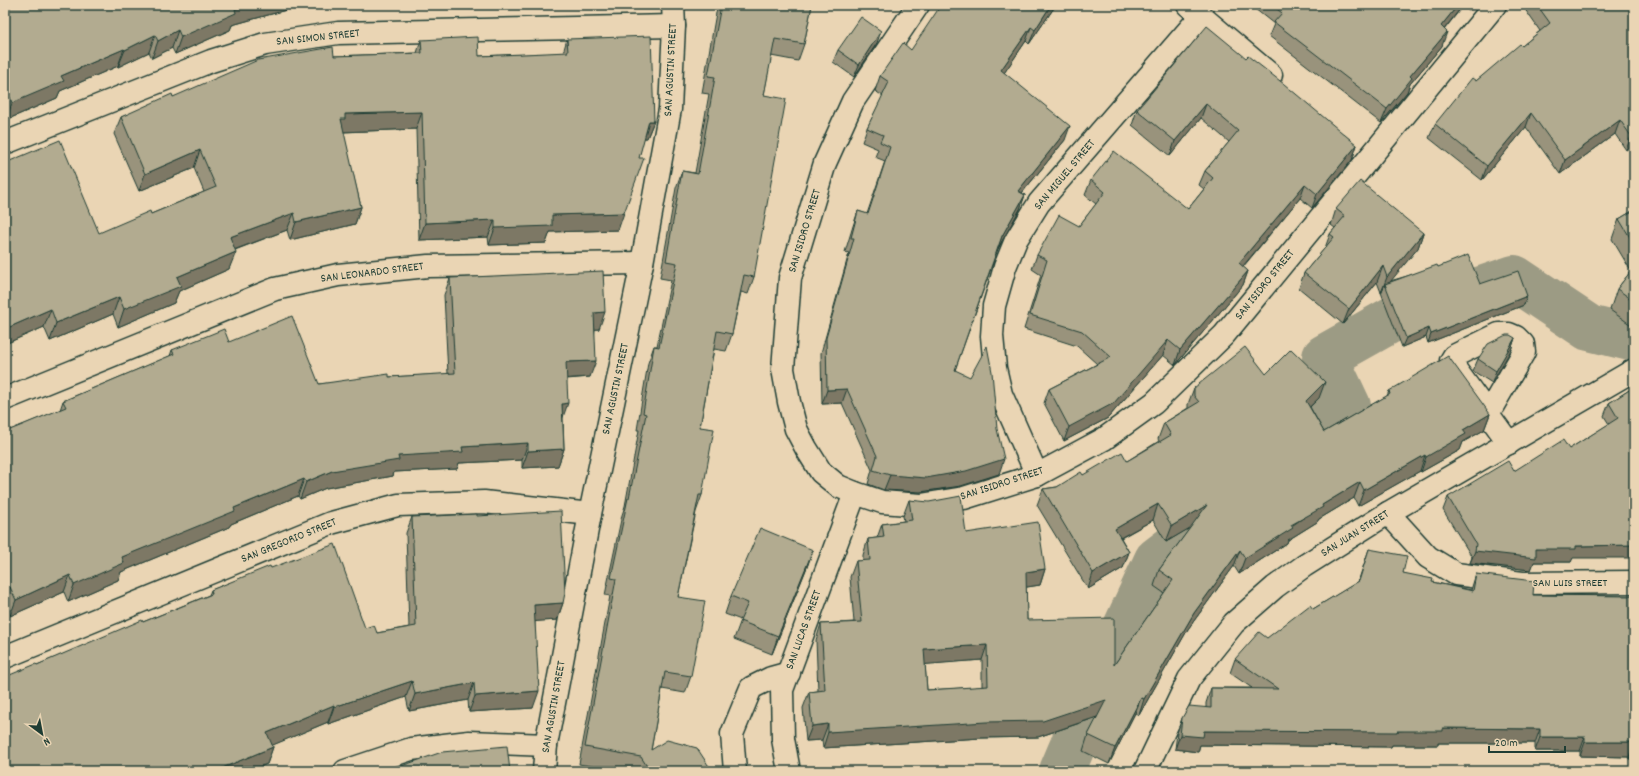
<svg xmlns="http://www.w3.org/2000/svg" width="1639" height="776" font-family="Dekko,sans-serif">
  <rect width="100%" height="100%" fill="#ead5b4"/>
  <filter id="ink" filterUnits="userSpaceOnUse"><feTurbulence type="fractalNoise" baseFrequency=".025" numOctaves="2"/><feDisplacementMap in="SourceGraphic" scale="8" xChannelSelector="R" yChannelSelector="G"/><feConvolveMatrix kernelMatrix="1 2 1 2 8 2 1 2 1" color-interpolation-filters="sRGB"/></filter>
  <g filter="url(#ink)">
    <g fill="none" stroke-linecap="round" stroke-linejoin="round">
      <path stroke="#9c9b84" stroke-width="46" d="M 1062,771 L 1092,700 L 1157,560 L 1241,496 L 1242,482 L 1348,406 L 1325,357 L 1391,320 L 1514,278 L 1589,328 L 1634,339"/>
      <g stroke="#1f3d34" stroke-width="25">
        <g id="minor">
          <path d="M 918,5 L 853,101 L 825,163 L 790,278 L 783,369 L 789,402 L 796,429 L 806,448 L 821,472 L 838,486 L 855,493 L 882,502 L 921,505 L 964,498 L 1037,475 L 1104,439 L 1154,403 L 1224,335 L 1495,5"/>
          <path d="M 1188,5 L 1271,75"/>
          <path d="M 5,143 L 211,61 L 265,44 L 338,33 L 674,26"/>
          <path d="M 5,399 L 275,289 L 338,275 L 428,266 L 642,263"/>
          <path d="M 1488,414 L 1524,352 L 1523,344 L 1516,337 L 1509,334 L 1499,334 L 1454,356 L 1451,361 L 1454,367 L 1509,443"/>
          <path d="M 1037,475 L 1001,394 L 995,368 L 992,336 L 994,306 L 1005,267 L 1016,240 L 1039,203 L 1201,16"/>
          <path d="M 1388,513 L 1428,557 L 1456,574 L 1522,583 L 1634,582"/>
          <path d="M 5,657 L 331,523 L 398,505 L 484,502 L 590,514"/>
          <path d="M 345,771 L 411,749 L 469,742 L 546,745"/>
          <path d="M 544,771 L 546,745 L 590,514 L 642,263 L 670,109 L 674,26 L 673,5"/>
          <path d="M 735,771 L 732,734 L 751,688 L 771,678 L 789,673"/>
          <path d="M 789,771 L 783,739 L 782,690 L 855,493"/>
          <path d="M 1145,771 L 1189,679 L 1234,623 L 1275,587 L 1304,566 L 1388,513 L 1634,370"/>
        </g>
      </g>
      <use href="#minor" stroke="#ead5b4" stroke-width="22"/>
    </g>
    <g fill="#99937c" stroke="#1f3d34" fill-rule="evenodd">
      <path d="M 5,5 L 288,5 L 286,10 L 232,25 L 230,30 L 175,54 L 172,48 L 152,58 L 149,52 L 118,67 L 118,66 L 60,91 L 57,98 L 6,120 L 5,117 Z"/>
      <path d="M 719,5 L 771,5 L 782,7 L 783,5 L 812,5 L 804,44 L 798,61 L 771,56 L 764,95 L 754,277 L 748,294 L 741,292 L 732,334 L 726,351 L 714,349 L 700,427 L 702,495 L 696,512 L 678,597 L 691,676 L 685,693 L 662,689 L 651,750 L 712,771 L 618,771 L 579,764 L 610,596 L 605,595 L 622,515 L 625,506 L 639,430 L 637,430 L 648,363 L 654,346 L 657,346 L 671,280 L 660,278 L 676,188 L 682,171 L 695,173 L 709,94 L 702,93 L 716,13 Z"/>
      <path d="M 1056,5 L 1029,44 L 1026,41 L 1004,73 L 1065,140 L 1022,193 L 1025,195 L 1020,209 L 998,249 L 955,370 L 999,474 L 961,486 L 920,492 L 884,490 L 868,484 L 872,470 L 842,403 L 822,404 L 821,353 L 849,253 L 845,252 L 853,226 L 858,211 L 867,214 L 885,161 L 875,157 L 878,149 L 862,142 L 867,128 L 883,96 L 875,91 L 880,76 L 911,50 Z"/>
      <path d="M 1250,5 L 1473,5 L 1469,11 L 1463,6 L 1444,30 L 1442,46 L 1410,84 L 1407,92 L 1381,123 L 1269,36 L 1274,24 Z"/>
      <path d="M 1522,5 L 1634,5 L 1634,144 L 1626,150 L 1615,134 L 1560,174 L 1526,127 L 1482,180 L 1429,138 L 1435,124 L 1476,81 L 1522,46 L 1540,31 Z"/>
      <path d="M 567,39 L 654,121 L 647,138 L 644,138 L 618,230 L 550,232 L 546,243 L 489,245 L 488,237 L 419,240 L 416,129 L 343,132 L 361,207 L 355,224 L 290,240 L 287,230 L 235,250 L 229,269 L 179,291 L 174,303 L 118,327 L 113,314 L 50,341 L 44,327 L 5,344 L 151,214 L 204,192 L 194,168 L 139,191 L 114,134 L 121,117 L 173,97 L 334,56 L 417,53 L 421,40 L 479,56 L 563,53 Z"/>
      <path d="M 877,43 L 854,77 L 833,62 L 838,50 Z"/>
      <path d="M 1246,58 L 1357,145 L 1352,160 L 1312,208 L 1300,198 L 1243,267 L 1248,271 L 1243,285 L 1175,365 L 1163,355 L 1108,418 L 1064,441 L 1044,403 L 1049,389 L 1097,364 L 1077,346 L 1024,329 L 1041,275 L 1032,269 L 1037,255 L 1079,226 L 1096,204 L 1085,195 L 1091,180 L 1188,209 L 1204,189 L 1199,185 L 1205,171 L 1229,142 L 1201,118 L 1170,156 L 1132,125 L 1137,110 Z"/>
      <path d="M 1336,209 L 1423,233 L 1418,248 L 1390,281 L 1438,267 L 1480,284 L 1527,296 L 1524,305 L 1428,343 L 1426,337 L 1402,347 L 1377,282 L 1343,324 L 1299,288 L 1304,273 L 1325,248 L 1330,234 L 1335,228 L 1331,225 Z"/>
      <path d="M 1634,210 L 1634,327 L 1610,310 L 1617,289 L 1631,271 L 1612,239 L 1619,219 Z"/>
      <path d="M 450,278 L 599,329 L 595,329 L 590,377 L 567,379 L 563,418 L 564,449 L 558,466 L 522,468 L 522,460 L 459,463 L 457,469 L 394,472 L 393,476 L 326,488 L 300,499 L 298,496 L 231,524 L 229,527 L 121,572 L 118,580 L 68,602 L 64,592 L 10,616 L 5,605 L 5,432 L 60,410 L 63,401 L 170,356 L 172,350 L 229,342 L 319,384 L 389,377 L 448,374 L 444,295 Z"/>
      <path d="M 1515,338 L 1511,350 L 1492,383 L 1473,371 L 1478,359 Z"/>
      <path d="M 1266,374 L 1319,398 L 1310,407 L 1324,432 L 1387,396 L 1389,391 L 1490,414 L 1484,430 L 1463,442 L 1460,450 L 1421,472 L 1420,471 L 1358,506 L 1354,498 L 1319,519 L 1317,522 L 1288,540 L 1287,543 L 1239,574 L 1234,566 L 1188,629 L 1139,715 L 1135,713 L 1109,764 L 1083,751 L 1088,735 L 1098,717 L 1038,737 L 981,738 L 823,748 L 822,740 L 806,741 L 803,708 L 809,692 L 818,691 L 816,640 L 821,624 L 854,622 L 850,577 L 856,561 L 863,561 L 863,555 L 868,539 L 877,538 L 882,524 L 904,521 L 903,516 L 909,500 L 966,533 L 1045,569 L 1040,585 L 1026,587 L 1027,620 L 1114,665 L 1164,593 L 1154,586 L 1159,570 L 1191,527 L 1166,542 L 1153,520 L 1121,538 L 1129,552 L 1123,568 L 1088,589 L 1037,505 L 1043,489 L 1057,487 L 1083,475 L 1127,461 L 1159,441 L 1158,439 L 1164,423 L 1188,408 L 1188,404 L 1194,388 ZM 982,660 L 982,687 L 927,690 L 925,664 Z"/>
      <path d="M 1634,387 L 1571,562 L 1534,562 L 1531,570 L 1470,563 L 1472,557 L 1443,510 L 1448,497 L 1569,449 L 1609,424 L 1604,416 L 1609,403 Z"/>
      <path d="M 477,516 L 563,603 L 557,620 L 535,621 L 533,708 L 469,712 L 468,700 L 409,711 L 406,697 L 328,724 L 328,722 L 272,745 L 273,747 L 267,764 L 249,771 L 5,771 L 37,665 L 143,622 L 209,595 L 211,590 L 271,568 L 365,628 L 377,633 L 409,627 L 406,533 L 412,517 Z"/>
      <path d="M 1369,549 L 1403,573 L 1432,582 L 1471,590 L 1476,574 L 1533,595 L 1633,596 L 1634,593 L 1634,759 L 1629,759 L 1629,757 L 1580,756 L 1580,751 L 1535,751 L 1535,743 L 1438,743 L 1438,745 L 1392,745 L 1391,747 L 1200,745 L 1198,752 L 1175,749 L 1177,733 L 1182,718 L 1206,708 L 1206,703 L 1211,688 L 1252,688 L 1230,673 L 1235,659 L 1313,609 L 1358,582 Z"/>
      <path d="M 813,550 L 807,567 L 772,654 L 734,639 L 741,620 L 725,614 L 731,596 Z"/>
    </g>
    <g fill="#7d7865" stroke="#1f3d34">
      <path d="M 248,5 L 288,5 L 286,10 L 232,25 L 230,30 L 175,54 L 181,37 L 235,9 Z"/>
      <path d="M 1051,5 L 1056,5 L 1029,44 L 1035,30 Z"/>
      <path d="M 1458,5 L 1463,5 L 1435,41 L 1441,26 Z"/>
      <path d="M 1471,5 L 1473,5 L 1469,11 Z"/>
      <path d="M 1031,27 L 1026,41 L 996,85 L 1001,70 Z"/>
      <path d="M 178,30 L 172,48 L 152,58 L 158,41 Z"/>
      <path d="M 881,31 L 877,43 L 854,77 L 859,65 Z"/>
      <path d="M 1447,32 L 1442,46 L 1410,84 L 1407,92 L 1381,123 L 1387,109 L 1410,76 Z"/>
      <path d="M 155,35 L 149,52 L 118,67 L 125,50 Z"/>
      <path d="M 124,49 L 118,66 L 60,91 L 57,98 L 6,120 L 12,103 L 61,76 Z"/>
      <path d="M 10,97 L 5,111 L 5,100 Z"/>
      <path d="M 1206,104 L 1201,118 L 1170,156 L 1175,141 Z"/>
      <path d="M 422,112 L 416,129 L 341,132 L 341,119 L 345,114 Z"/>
      <path d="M 1531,113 L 1526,127 L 1482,180 L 1487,166 Z"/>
      <path d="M 1620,120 L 1615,134 L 1560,174 L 1565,160 Z"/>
      <path d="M 649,121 L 654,121 L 647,138 L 642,138 Z"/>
      <path d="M 1070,126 L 1065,140 L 1012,205 L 1018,191 Z"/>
      <path d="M 1634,134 L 1634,144 L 1626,150 L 1631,136 Z"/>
      <path d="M 1357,145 L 1352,160 L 1312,208 L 1317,194 Z"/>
      <path d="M 200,150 L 194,168 L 139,191 L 145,174 Z"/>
      <path d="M 1305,184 L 1300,198 L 1233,278 L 1239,263 Z"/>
      <path d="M 1025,195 L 1020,209 L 997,250 L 1002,236 Z"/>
      <path d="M 361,207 L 355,224 L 290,240 L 296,222 Z"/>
      <path d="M 294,213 L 287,230 L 223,254 L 230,237 Z"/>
      <path d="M 624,213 L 618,230 L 550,232 L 546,243 L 489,245 L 495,228 L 552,215 Z"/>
      <path d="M 495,220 L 488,237 L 419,240 L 425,223 Z"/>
      <path d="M 1423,233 L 1418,248 L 1386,287 L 1385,284 L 1381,293 L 1387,277 Z"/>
      <path d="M 236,252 L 229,269 L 179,291 L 174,303 L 118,327 L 124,309 L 177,277 Z"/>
      <path d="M 1383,266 L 1377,282 L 1343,324 L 1349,309 Z"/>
      <path d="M 1248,271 L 1243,285 L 1175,365 L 1180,350 Z"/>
      <path d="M 1527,296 L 1524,305 L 1428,343 L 1431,334 Z"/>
      <path d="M 119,297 L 113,314 L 50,341 L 56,323 Z"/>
      <path d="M 51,309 L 44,327 L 5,344 L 5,329 Z"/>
      <path d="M 605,312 L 599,329 L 588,330 L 594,313 Z"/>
      <path d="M 1429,328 L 1426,337 L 1402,347 L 1406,338 Z"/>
      <path d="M 1515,338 L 1511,350 L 1492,383 L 1496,371 Z"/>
      <path d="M 1168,340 L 1163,355 L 1108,418 L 1064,441 L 1069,427 Z"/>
      <path d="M 596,361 L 590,377 L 560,379 L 566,362 Z"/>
      <path d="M 1325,382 L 1319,398 L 1300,416 L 1306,401 Z"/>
      <path d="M 847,389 L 842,403 L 822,404 L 827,390 Z"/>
      <path d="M 568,403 L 562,420 L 562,404 Z"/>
      <path d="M 1490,414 L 1484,430 L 1463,442 L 1460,450 L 1421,472 L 1426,457 L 1463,430 Z"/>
      <path d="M 528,443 L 522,460 L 459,463 L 457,469 L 394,472 L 393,476 L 326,488 L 300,499 L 306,482 L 332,471 L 398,456 L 462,447 Z"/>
      <path d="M 564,449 L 558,466 L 522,468 L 528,451 Z"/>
      <path d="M 1425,455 L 1420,471 L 1358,506 L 1364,490 Z"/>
      <path d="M 1004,459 L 999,474 L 961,486 L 920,492 L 884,490 L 890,475 Z"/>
      <path d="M 304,479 L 298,496 L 231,524 L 229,527 L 121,572 L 118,580 L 68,602 L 74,585 L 122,557 L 234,508 Z"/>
      <path d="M 1360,482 L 1354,498 L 1319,519 L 1317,522 L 1288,540 L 1287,543 L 1239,574 L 1245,558 L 1322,505 Z"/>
      <path d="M 1158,504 L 1153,520 L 1109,544 L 1115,529 Z"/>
      <path d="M 1207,505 L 1202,521 L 1166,542 L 1172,526 Z"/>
      <path d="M 1634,545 L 1634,558 L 1573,558 L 1571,562 L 1534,562 L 1531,570 L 1470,563 L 1475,551 L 1536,549 L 1576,546 Z"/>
      <path d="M 813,550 L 807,567 L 772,654 L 778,636 Z"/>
      <path d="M 1240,550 L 1234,566 L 1188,629 L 1139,715 L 1144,699 L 1194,613 Z"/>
      <path d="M 1129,552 L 1123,568 L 1088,589 L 1093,573 Z"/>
      <path d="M 1045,569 L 1040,585 L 1021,588 L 1026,572 Z"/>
      <path d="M 70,575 L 64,592 L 10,616 L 16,600 Z"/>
      <path d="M 10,587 L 5,602 L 5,589 Z"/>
      <path d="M 563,603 L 557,620 L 528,622 L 534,605 Z"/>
      <path d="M 987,645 L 982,660 L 919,665 L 924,649 Z"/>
      <path d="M 412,681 L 406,697 L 328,724 L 334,707 Z"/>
      <path d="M 474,683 L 468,700 L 409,711 L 415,694 Z"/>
      <path d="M 539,691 L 533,708 L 469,712 L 475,696 Z"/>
      <path d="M 1141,698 L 1135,713 L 1109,764 L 1115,748 Z"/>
      <path d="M 1106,700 L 1100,716 L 1038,737 L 981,738 L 823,748 L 828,732 Z"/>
      <path d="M 334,705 L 328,722 L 261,750 L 267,733 Z"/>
      <path d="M 828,724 L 822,740 L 806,741 L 812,726 Z"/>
      <path d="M 1443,728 L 1540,729 L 1535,743 L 1438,743 L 1438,745 L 1392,745 L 1391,747 L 1200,745 L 1198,752 L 1175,749 L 1180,735 L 1204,731 L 1397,731 Z"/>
      <path d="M 1540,737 L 1585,737 L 1580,751 L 1535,751 Z"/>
      <path d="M 1585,742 L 1634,742 L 1629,757 L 1580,756 Z"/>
      <path d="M 1634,745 L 1634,759 L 1629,759 Z"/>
      <path d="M 273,747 L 267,764 L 249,771 L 215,771 Z"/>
    </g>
    <g fill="#b2ab90" stroke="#1f3d34" fill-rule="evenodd">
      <path d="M 5,5 L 248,5 L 235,9 L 236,13 L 181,37 L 178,30 L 158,41 L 155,35 L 125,50 L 124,49 L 61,76 L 64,81 L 12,103 L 10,97 L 5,100 Z"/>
      <path d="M 721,5 L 771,5 L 785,7 L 785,5 L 812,5 L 804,44 L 775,39 L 764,95 L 786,99 L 754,277 L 744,275 L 732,334 L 717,331 L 700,427 L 714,429 L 702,495 L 699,495 L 678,597 L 705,601 L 691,676 L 665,672 L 651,750 L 667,740 L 697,748 L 712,771 L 650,771 L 641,757 L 585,747 L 616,579 L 611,578 L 628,498 L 629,498 L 646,414 L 643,413 L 654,346 L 659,347 L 677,263 L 666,261 L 682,171 L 698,174 L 715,77 L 708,76 Z"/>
      <path d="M 941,5 L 1051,5 L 1035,30 L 1031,27 L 1001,70 L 1070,126 L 1018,191 L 1025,195 L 1002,236 L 955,370 L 970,377 L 987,346 L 992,372 L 997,429 L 1004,459 L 966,471 L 926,478 L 890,475 L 873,470 L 877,456 L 847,389 L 827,390 L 826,338 L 854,238 L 851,238 L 858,211 L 868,214 L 890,147 L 880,142 L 883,135 L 867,128 L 889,82 L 880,76 L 903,43 L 911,50 Z"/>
      <path d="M 1272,5 L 1458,5 L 1441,26 L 1447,32 L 1410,76 L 1412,78 L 1387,109 L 1274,22 L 1282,13 Z"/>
      <path d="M 1537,5 L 1634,5 L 1634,134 L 1631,136 L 1620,120 L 1565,160 L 1531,113 L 1487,166 L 1435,124 L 1472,78 L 1476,81 L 1520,44 L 1522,46 L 1550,23 Z"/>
      <path d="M 861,17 L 881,31 L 859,65 L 838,50 Z"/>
      <path d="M 1207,26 L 1246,58 L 1248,56 L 1284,84 L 1357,145 L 1317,194 L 1305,184 L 1239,263 L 1248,271 L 1180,350 L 1168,340 L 1114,403 L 1069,427 L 1049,389 L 1111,357 L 1082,331 L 1030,315 L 1047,260 L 1037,255 L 1059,215 L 1079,226 L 1105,192 L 1091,180 L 1114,151 L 1188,209 L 1213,178 L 1205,171 L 1238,131 L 1206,104 L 1175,141 L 1137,110 Z"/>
      <path d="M 651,36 L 654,121 L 649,121 L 639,158 L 644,158 L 624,213 L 552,215 L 552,226 L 495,228 L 495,220 L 425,223 L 422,112 L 345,114 L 345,119 L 341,119 L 361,207 L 296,222 L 294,213 L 230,237 L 236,252 L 177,277 L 181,286 L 124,309 L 119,297 L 56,323 L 51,309 L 5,329 L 5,163 L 60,140 L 99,233 L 150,211 L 151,214 L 216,187 L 200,150 L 145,174 L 121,117 L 172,94 L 173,97 L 258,60 L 333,47 L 334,56 L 422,53 L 421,40 L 478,37 L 479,56 L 568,52 L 567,39 Z"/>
      <path d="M 1360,181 L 1423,233 L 1387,277 L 1383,266 L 1349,309 L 1304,273 L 1334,237 L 1330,234 L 1345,216 L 1336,209 Z"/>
      <path d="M 1634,210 L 1634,244 L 1619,219 Z"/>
      <path d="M 1468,255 L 1480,284 L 1518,271 L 1527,296 L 1431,334 L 1429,328 L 1406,338 L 1385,284 L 1437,265 L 1438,267 Z"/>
      <path d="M 1634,267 L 1634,301 L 1617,289 Z"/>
      <path d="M 603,271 L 605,312 L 594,313 L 596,361 L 566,362 L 568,403 L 562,404 L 564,449 L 528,451 L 528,443 L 462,447 L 463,452 L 398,456 L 399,460 L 332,471 L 306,482 L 304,479 L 234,508 L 235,511 L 122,557 L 124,563 L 74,585 L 70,575 L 16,600 L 10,587 L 5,589 L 5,432 L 66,407 L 63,401 L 174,354 L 172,350 L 224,329 L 229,342 L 292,316 L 319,384 L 389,374 L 389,377 L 455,373 L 450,278 Z"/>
      <path d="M 1506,335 L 1510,335 L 1515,338 L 1496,371 L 1478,359 L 1488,344 Z"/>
      <path d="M 1245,347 L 1266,374 L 1291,349 L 1325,382 L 1306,401 L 1324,432 L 1390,394 L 1389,391 L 1448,356 L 1490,414 L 1463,430 L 1466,434 L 1426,457 L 1425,455 L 1364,490 L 1360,482 L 1322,505 L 1323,507 L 1291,525 L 1293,528 L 1245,558 L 1240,550 L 1194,613 L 1144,699 L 1141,698 L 1115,748 L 1088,735 L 1106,700 L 1043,721 L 986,722 L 828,732 L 828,724 L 812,726 L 809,692 L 825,690 L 821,624 L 862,622 L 856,561 L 870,560 L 868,539 L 884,537 L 882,524 L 912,520 L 909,500 L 929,502 L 961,496 L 966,533 L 1038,522 L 1045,569 L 1026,572 L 1027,620 L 1114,618 L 1114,665 L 1173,580 L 1159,570 L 1207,505 L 1172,526 L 1158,504 L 1115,529 L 1129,552 L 1093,573 L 1043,489 L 1057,487 L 1081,472 L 1083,475 L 1122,452 L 1127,461 L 1171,435 L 1164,423 L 1199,402 L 1194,396 L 1194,388 ZM 987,645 L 988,686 L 927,690 L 924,649 Z"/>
      <path d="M 1634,387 L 1634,545 L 1576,546 L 1576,549 L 1536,549 L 1536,558 L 1475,551 L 1476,544 L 1448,497 L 1508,461 L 1514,471 L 1563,440 L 1569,449 L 1618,418 L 1609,403 Z"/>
      <path d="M 561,511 L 565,593 L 563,603 L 534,605 L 539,691 L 475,696 L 474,683 L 415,694 L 412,681 L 334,707 L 334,705 L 267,733 L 273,747 L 215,771 L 5,771 L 5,677 L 36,664 L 37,665 L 142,620 L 143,622 L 212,594 L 211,590 L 270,566 L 271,568 L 335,544 L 365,628 L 374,625 L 377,633 L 416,626 L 412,517 L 477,514 L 477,516 Z"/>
      <path d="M 760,528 L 813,550 L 778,636 L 740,621 L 748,603 L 731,596 Z"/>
      <path d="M 1369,549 L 1407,556 L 1403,573 L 1433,579 L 1432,582 L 1473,591 L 1476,574 L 1534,581 L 1533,595 L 1634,596 L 1634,593 L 1634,745 L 1634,742 L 1585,742 L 1585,737 L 1540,737 L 1540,729 L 1443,728 L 1443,731 L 1397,731 L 1397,732 L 1204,731 L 1203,737 L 1180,735 L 1182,718 L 1189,706 L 1211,708 L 1211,688 L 1278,689 L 1235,659 L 1259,632 L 1267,638 L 1310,605 L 1313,609 L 1359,581 Z"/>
      <path d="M 507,746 L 510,771 L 387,771 L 442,752 Z"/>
    </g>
  </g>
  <g text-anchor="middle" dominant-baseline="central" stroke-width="3" stroke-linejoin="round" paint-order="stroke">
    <g font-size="12" fill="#1f3d34" stroke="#ead5b4">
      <text transform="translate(318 38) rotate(-6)">SAN SIMON STREET</text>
      <text transform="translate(671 70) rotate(-87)">SAN AGUSTIN STREET</text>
      <text transform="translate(1065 175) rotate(-50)">SAN MIGUEL STREET</text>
      <text transform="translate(805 231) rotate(-73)">SAN ISIDRO STREET</text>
      <text transform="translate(372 273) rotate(-7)">SAN LEONARDO STREET</text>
      <text transform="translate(1265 285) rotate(-51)">SAN ISIDRO STREET</text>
      <text transform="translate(616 389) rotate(-78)">SAN AGUSTIN STREET</text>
      <text transform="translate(1002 484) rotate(-18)">SAN ISIDRO STREET</text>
      <text transform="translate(1355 534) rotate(-32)">SAN JUAN STREET</text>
      <text transform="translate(289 541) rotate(-22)">SAN GREGORIO STREET</text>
      <text x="1570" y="583">SAN LUIS STREET</text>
      <text transform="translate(804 630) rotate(-70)">SAN LUCAS STREET</text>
      <text transform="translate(554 707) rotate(-80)">SAN AGUSTIN STREET</text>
    </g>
  </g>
  <rect width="1639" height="776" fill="none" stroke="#ead5b4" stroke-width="20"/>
  <rect x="10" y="10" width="1619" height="756" fill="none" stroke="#1f3d34" stroke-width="1.5" filter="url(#ink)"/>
  <g transform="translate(42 734) rotate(148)" stroke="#ead5b4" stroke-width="3" paint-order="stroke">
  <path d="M0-3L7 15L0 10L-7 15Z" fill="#1f3d34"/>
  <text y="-6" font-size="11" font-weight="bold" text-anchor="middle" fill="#1f3d34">N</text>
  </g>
  <path d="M1489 746v6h76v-6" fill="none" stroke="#1f3d34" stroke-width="2"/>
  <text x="1495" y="746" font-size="12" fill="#1f3d34" stroke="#ead5b4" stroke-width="3" paint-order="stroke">20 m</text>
</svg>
